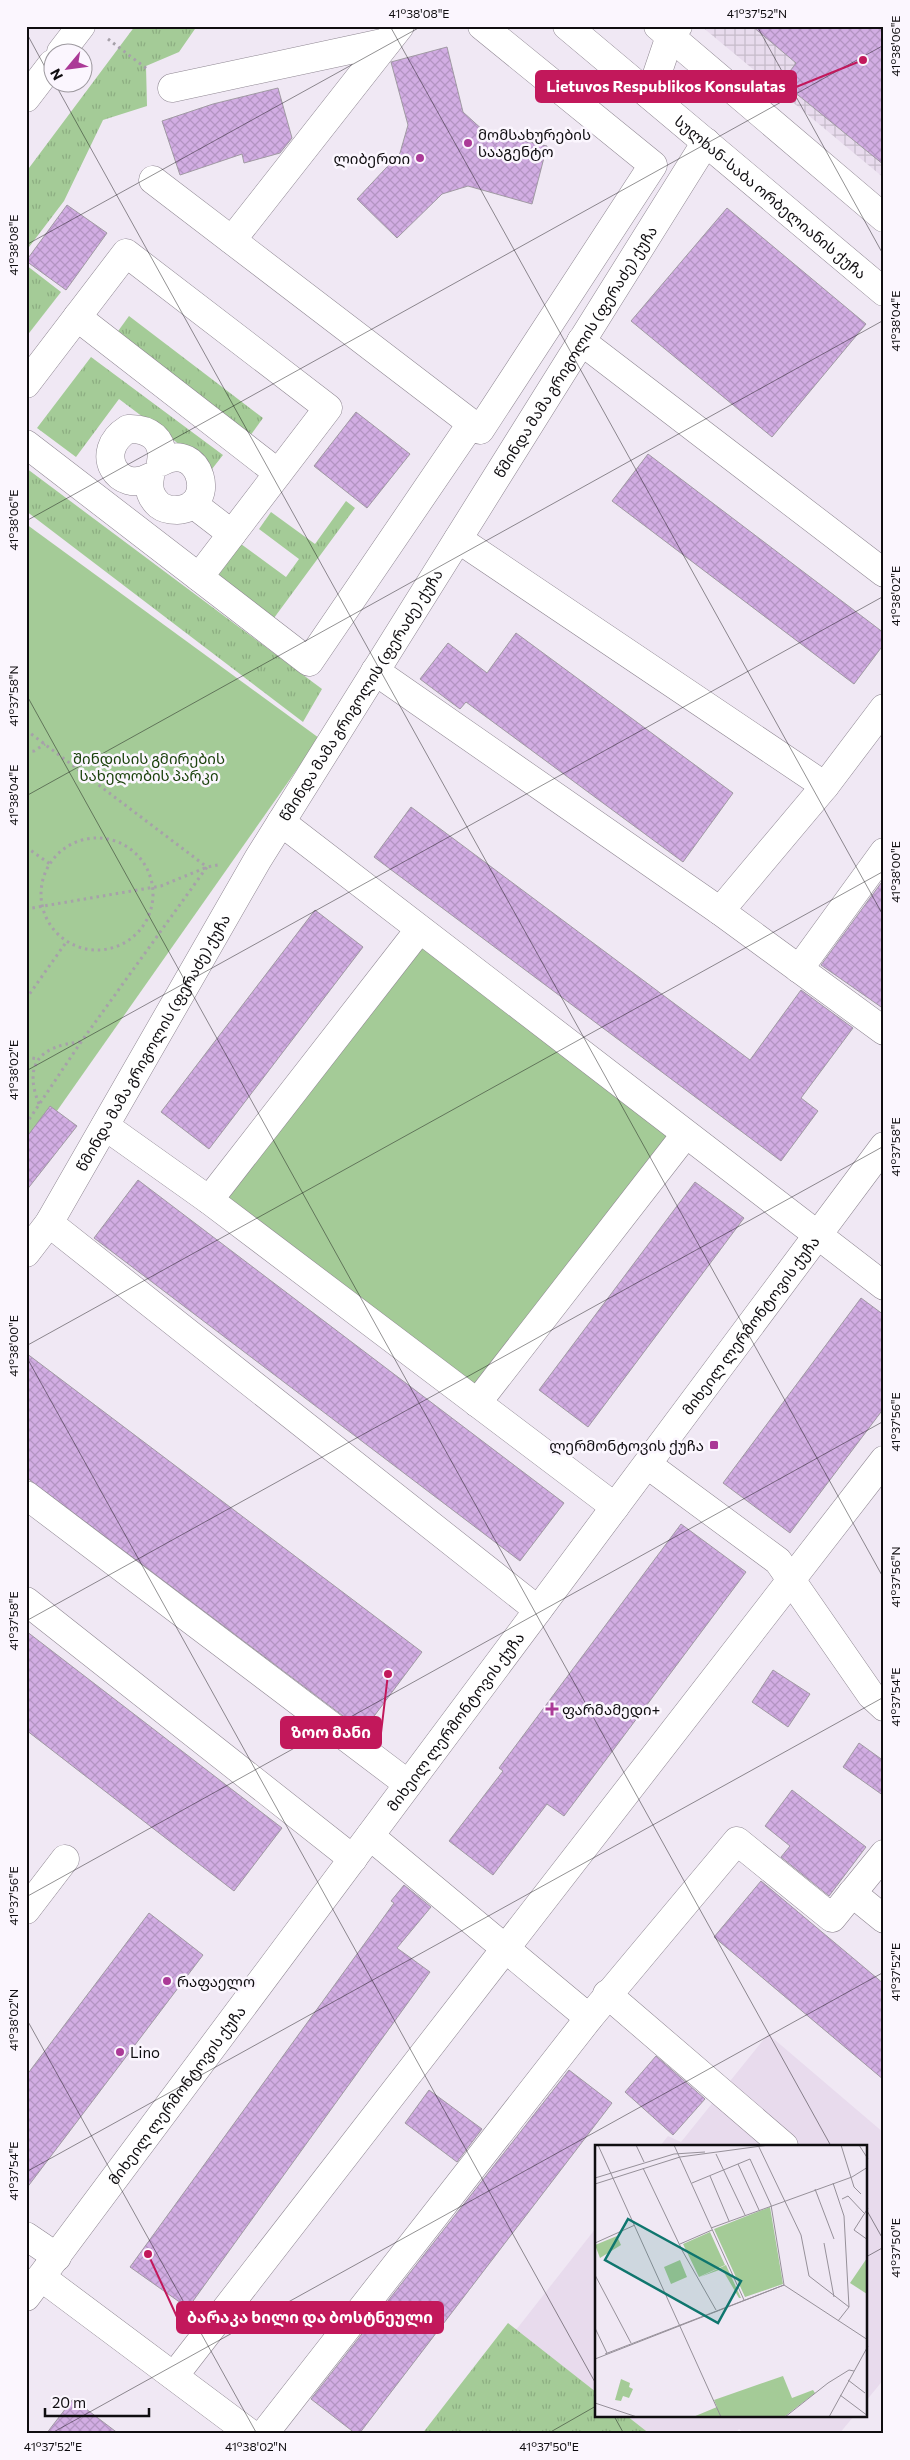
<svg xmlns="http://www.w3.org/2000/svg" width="910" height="2460" font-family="Commissioner,'Noto Sans Georgian',sans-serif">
  <defs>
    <pattern id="industrial-grid" width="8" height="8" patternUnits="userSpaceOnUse" patternTransform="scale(1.25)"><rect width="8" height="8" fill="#e8dbed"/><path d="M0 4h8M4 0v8" fill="none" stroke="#c6bbca"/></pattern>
    <pattern id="grass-tufts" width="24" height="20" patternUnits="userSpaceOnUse" patternTransform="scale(1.25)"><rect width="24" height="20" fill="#a4cb97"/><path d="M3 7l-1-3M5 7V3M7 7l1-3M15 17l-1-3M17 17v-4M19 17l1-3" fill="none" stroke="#8cad81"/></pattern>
    <pattern id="building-cross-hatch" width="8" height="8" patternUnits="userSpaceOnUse" patternTransform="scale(1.25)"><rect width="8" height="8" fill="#d2ade3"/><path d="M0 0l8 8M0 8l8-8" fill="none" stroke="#b394c2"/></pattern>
  </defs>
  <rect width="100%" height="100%" fill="#f0e8f4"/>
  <g fill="#e8dbed">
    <path d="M 768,2034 L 884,2133 L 884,2379 L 866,2401 L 866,2146 L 660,2146 L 668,2136 L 681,2142 Z"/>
    <path d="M 596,2228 L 596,2392 L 516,2330 Z"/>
    <path d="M 627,2416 L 854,2416 L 839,2434 L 745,2434 L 739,2429 L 735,2434 L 650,2434 Z"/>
  </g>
  <path fill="url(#industrial-grid)" d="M 701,26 L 884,26 L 884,178 Z"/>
  <g fill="url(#grass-tufts)">
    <path d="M 135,26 L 197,26 L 179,52 L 146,66 L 147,106 L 103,120 L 64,201 L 26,251 L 26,172 Z"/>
    <path d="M 26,265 L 61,292 L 26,337 Z"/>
    <path d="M 129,316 L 263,418 L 250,436 L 116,334 Z"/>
    <path d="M 91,357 L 223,455 L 212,469 L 119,399 L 76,457 L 37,428 Z"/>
    <path d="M 26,468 L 322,689 L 303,722 L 26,511 Z"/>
    <path d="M 346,501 L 355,508 L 274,618 L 217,577 L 241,544 L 286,577 L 299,559 L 259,529 L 271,512 L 315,544 Z"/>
    <path d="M 508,2323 L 596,2392 L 596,2416 L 627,2416 L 650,2434 L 422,2434 Z"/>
  </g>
  <g fill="#a4cb97">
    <path d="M 26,524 L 319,738 L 26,1155 Z"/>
    <path d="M 419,930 L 685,1135 L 477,1403 L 209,1200 Z"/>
  </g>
  <g fill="url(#building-cross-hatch)" stroke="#a099a3">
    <path d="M 752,26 L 884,26 L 884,165 L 782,82 L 796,63 Z"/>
    <path d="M 447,47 L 463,112 L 485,132 L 547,146 L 532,204 L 468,186 L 442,194 L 397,238 L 357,199 L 400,153 L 408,125 L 391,62 Z"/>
    <path d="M 278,88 L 292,138 L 280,153 L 244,163 L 242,154 L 180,175 L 162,121 L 213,104 Z"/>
    <path d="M 67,205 L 107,233 L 66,290 L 26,261 Z"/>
    <path d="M 727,208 L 866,324 L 772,437 L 631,321 Z"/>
    <path d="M 356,412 L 410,454 L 367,508 L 314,466 Z"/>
    <path d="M 648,454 L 884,633 L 884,644 L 854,684 L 612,501 Z"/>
    <path d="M 516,633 L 733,793 L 683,862 L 466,702 L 460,709 L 420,679 L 448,643 L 487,673 Z"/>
    <path d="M 411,807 L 750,1060 L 801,990 L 853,1028 L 801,1098 L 818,1111 L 781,1161 L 374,857 Z"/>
    <path d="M 884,879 L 884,1009 L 821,965 Z"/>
    <path d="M 315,910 L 363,947 L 209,1149 L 161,1112 Z"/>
    <path d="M 50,1106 L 77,1126 L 26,1191 L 26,1138 Z"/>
    <path d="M 138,1180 L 564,1503 L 520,1561 L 94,1238 Z"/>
    <path d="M 695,1182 L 744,1218 L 588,1427 L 539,1390 Z"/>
    <path d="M 861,1298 L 884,1315 L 884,1408 L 790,1533 L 723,1483 Z"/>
    <path d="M 26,1353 L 422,1652 L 363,1731 L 26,1477 Z"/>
    <path d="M 681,1524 L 746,1572 L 564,1816 L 547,1804 L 493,1875 L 449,1841 L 503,1771 L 499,1768 Z"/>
    <path d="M 26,1631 L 282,1828 L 234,1891 L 26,1730 Z"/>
    <path d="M 773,1670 L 810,1694 L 788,1727 L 752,1702 Z"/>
    <path d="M 859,1743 L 884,1761 L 884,1796 L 843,1767 Z"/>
    <path d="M 792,1790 L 866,1847 L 829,1896 L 781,1857 L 790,1846 L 765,1826 Z"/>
    <path d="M 761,1881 L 884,1984 L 884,2080 L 714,1937 Z"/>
    <path d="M 404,1885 L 431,1907 L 397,1948 L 430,1972 L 188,2308 L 130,2267 L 394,1903 L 391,1901 Z"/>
    <path d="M 149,1913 L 203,1955 L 26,2189 L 26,2076 Z"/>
    <path d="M 656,2056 L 705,2099 L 673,2135 L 625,2092 Z"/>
    <path d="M 569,2070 L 612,2103 L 359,2434 L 356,2434 L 311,2399 Z"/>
    <path d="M 429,2090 L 482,2129 L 457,2162 L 405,2123 Z"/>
    <path d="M 73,2399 L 119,2434 L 46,2434 Z"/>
  </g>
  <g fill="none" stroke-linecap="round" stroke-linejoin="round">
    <g stroke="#8f8792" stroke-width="29">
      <g id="minor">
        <path id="s1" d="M 567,26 L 884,292"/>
        <path d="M 658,26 L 884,218"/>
        <path d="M 61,52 L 81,26"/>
        <path d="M 172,88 L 387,42"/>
        <path d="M 650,95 L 670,36 L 678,26"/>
        <path d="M 26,98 L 52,64"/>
        <path d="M 153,180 L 480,430 L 653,165 L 482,26"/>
        <path d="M 232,240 L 400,26"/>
        <path d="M 77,317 L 278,473"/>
        <path d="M 581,341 L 884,573"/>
        <path d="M 26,384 L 126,253 L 328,408 L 199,577"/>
        <path d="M 128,429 C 149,428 165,439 161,462 C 201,439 219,508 177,510 C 171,510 164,509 159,505 C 150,497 148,488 150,477 C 119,495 91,452 128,429 Z"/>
        <path d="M 26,444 L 309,662 L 471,424"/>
        <path d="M 193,504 L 232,534"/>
        <path d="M 458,539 L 825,786"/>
        <path d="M 375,671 L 720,911"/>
        <path d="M 884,708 L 825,786 L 720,911 L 884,1031"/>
        <path d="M 281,822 L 884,1286"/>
        <path d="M 799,969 L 884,852"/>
        <path d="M 105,1126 L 209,1200 L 615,1507"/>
        <path d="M 209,1200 L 419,930"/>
        <path d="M 49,1223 L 538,1610"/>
        <path id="s2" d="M 26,1253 L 49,1223 L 258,859 L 706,142"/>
        <path d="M 477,1403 L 685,1135"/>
        <path d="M 648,1465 L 778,1561 L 871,1695 L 884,1707"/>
        <path d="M 26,1495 L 408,1784"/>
        <path d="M 26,1601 L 353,1859"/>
        <path d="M 370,1836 L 589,2018 L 737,1841 L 832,1918 L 884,1854"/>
        <path d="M 852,1893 L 884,1919"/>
        <path d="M 26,1910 L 65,1859"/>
        <path d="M 607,1994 L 784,2146"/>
        <path d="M 26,2236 L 57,2257"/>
        <path d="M 41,2277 L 251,2434"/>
        <path id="s3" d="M 26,2297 L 884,1146"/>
        <path d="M 174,2376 L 884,1460"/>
        <path d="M 264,2434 L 589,2018"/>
      </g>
    </g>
    <g stroke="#a7a1aa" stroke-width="3" stroke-dasharray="2.5 4" stroke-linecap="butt">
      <path d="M 108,39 L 147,69"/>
      <path d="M 26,730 L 207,867 L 81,1042 L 26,1124"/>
      <path d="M 26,752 L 34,751 L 45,744"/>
      <circle cx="97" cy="894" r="56"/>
      <path d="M 26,847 L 50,864"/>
      <path d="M 26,909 L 161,886 L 207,867 L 218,865"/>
      <path d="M 26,999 L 67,941"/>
      <path d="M 26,1057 L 38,1059"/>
      <path d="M 39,1104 C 23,1064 40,1046 80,1042"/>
    </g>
    <use href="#minor" stroke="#fff" stroke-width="28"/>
  </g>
  <path fill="none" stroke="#0f0d10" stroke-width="1" stroke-opacity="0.45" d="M 390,26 L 884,917M 757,26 L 884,256M 26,32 L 52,80M 54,82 L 884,1579M 26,245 L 422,26M 26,521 L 884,45M 26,694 L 831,2146M 26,796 L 884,320M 26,1071 L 884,596M 26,1346 L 884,871M 26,1356 L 596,2384M 26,1621 L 884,1146M 26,1897 L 884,1421M 26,2018 L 257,2434M 26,2172 L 884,1697M 866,2209 L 884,2241M 866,2257 L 884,2247M 614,2416 L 624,2434M 50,2434 L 884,1972M 547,2434 L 596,2406"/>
  <g fill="#ab3a97" stroke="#fbf6fe" stroke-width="2">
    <circle cx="468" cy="143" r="5"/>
    <circle cx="420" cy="158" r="5"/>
    <rect x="709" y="1440" width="10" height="10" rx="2.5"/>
    <path d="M549.5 1701.5h5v5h5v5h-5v5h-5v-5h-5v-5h5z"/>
    <circle cx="167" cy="1981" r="5"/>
    <circle cx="120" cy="2052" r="5"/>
  </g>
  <g text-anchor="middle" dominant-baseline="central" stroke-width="5" stroke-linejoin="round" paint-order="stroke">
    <g font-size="15" fill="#0f0d10" stroke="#fbf6fe" text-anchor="start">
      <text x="478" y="134">მომსახურების<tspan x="478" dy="17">სააგენტო</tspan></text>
      <text x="410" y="158" text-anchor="end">ლიბერთი</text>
      <text x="704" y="1445" text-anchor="end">ლერმონტოვის ქუჩა</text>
      <text x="562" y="1709">ფარმამედი+</text>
      <text x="177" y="1981">რაფაელო</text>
      <text x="130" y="2052">Lino</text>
    </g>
    <g font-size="15" fill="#0f0d10" stroke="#fbf6fe">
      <text stroke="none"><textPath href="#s1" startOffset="266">სულხან-საბა ორბელიანის ქუჩა</textPath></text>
      <text stroke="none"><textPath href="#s2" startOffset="1056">წმინდა მამა გრიგოლის (ფერაძე) ქუჩა</textPath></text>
      <text stroke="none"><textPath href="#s2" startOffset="651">წმინდა მამა გრიგოლის (ფერაძე) ქუჩა</textPath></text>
      <text stroke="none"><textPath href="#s2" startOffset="246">წმინდა მამა გრიგოლის (ფერაძე) ქუჩა</textPath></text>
      <text stroke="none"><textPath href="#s3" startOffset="1212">მიხეილ ლერმონტოვის ქუჩა</textPath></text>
      <text stroke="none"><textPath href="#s3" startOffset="718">მიხეილ ლერმონტოვის ქუჩა</textPath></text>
      <text stroke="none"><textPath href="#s3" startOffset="252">მიხეილ ლერმონტოვის ქუჩა</textPath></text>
    </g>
    <g font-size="15" fill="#1b420c" stroke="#fbf6fe">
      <text x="149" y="758">შინდისის გმირების<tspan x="149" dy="17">სახელობის პარკი</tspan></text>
    </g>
  </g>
  <g transform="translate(595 2145)">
    <rect width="272" height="272" fill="#f0e8f4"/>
    <path d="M 22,91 L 26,100 L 5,113 L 0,100 ZM 272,113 L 273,114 L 272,149 L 255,138 ZM 131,120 L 146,153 L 144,153 L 127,124 L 105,132 ZM 188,231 L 197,253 L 218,245 L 220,248 L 189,272 L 98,272 L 122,262 L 119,255 ZM 26,234 L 35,238 L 34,242 L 38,244 L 34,253 L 28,251 L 26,256 L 20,255 Z" fill="#a4cb97"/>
    <path d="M 175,62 L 188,139 L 150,152 L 119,84 ZM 115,87 L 130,120 L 104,132 L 88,99 ZM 85,115 L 92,132 L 76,139 L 69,122 Z" fill="#a4cb97"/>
    <path fill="none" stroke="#969099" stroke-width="1" d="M 3,0 L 126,272M 41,0 L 49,17M 79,0 L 149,155M 163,0 L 206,90 L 214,131 L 254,162 L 243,176M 246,0 L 259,42 L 266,49M 264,0 L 273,14M 121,9 L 150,70M 143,19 L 164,65M 48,23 L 88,107 L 121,165M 115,31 L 134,76M 0,33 L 79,9 L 110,7M 97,38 L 155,14 L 176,60 L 189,140M 238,38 L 249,71 L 254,162M 0,39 L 85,12 L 174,0M 220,44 L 239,94M 247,54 L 253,51 L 269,68M 273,63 L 259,85 L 273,95M 116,83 L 257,32 L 273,22M 0,98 L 40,80M 229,98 L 239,152M 85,99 L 117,85M 0,130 L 36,198M 189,140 L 273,195M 0,183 L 12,208M 10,209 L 189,140M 0,214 L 189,140M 253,235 L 270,248M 245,250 L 273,271M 0,258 L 42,272M 190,272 L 233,238 L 254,225 L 259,226M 234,272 L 273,201"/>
    <path fill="#0f766e" fill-opacity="0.15" stroke="#0f766e" stroke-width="2.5" d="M 33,74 L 146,136 L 123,178 L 10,115 Z"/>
    <rect width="272" height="272" fill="none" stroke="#0f0d10" stroke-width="2.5"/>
  </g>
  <path fill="none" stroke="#c2185b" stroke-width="2" d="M863 60L796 87M388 1674L381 1733M148 2254L177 2317"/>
  <g fill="#c2185b" stroke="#fbf6fe" stroke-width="2">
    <circle cx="863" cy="60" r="5"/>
    <circle cx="388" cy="1674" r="5"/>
    <circle cx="148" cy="2254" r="5"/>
  </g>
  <g fill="#c2185b" stroke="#c2185b" stroke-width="2">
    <rect x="536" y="71" width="260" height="31" rx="5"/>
    <rect x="281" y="1717" width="100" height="31" rx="5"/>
    <rect x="177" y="2302" width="266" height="31" rx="5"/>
  </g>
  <g font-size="16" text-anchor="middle" font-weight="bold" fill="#fff">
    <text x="666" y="92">Lietuvos Respublikos Konsulatas</text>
    <text x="331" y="1738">ზოო მანი</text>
    <text x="310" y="2323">ბარაკა ხილი და ბოსტნეული</text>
  </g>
  <rect width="910" height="2460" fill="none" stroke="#fbf6fe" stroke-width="55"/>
  <g transform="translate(68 68) rotate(241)"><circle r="24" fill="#fbf6fe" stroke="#9d999f"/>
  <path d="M0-4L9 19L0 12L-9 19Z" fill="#ab3a97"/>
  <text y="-8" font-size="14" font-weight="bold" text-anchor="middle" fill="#0f0d10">N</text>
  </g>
  <path d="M45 2408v8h104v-8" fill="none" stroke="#0f0d10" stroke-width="2.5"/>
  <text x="52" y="2408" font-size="15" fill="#0f0d10" stroke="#fbf6fe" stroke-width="4" paint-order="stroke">20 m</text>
  <rect x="28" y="28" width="854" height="2404" fill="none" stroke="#0f0d10" stroke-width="2"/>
  <g font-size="12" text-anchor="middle" fill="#0f0d10">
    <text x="419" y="18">41°38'08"E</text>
    <text x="757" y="18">41°37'52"N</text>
    <text transform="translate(896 46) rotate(-90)" y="4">41°38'06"E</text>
    <text transform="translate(14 245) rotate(-90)" y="4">41°38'08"E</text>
    <text transform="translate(896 321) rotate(-90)" y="4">41°38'04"E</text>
    <text transform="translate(14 520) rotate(-90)" y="4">41°38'06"E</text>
    <text transform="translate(896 596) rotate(-90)" y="4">41°38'02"E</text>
    <text transform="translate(14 696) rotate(-90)" y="4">41°37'58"N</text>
    <text transform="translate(14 795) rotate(-90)" y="4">41°38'04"E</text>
    <text transform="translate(896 872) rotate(-90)" y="4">41°38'00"E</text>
    <text transform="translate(14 1070) rotate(-90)" y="4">41°38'02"E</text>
    <text transform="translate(896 1147) rotate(-90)" y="4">41°37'58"E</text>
    <text transform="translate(14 1346) rotate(-90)" y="4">41°38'00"E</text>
    <text transform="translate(896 1422) rotate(-90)" y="4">41°37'56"E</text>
    <text transform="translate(896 1577) rotate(-90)" y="4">41°37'56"N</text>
    <text transform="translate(14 1621) rotate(-90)" y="4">41°37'58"E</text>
    <text transform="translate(896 1697) rotate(-90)" y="4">41°37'54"E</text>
    <text transform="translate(14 1896) rotate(-90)" y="4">41°37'56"E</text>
    <text transform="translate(896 1972) rotate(-90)" y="4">41°37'52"E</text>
    <text transform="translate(14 2020) rotate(-90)" y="4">41°38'02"N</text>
    <text transform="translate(14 2171) rotate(-90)" y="4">41°37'54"E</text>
    <text transform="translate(896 2248) rotate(-90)" y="4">41°37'50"E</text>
    <text x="53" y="2451">41°37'52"E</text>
    <text x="256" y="2451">41°38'02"N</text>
    <text x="549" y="2451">41°37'50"E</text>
  </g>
</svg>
